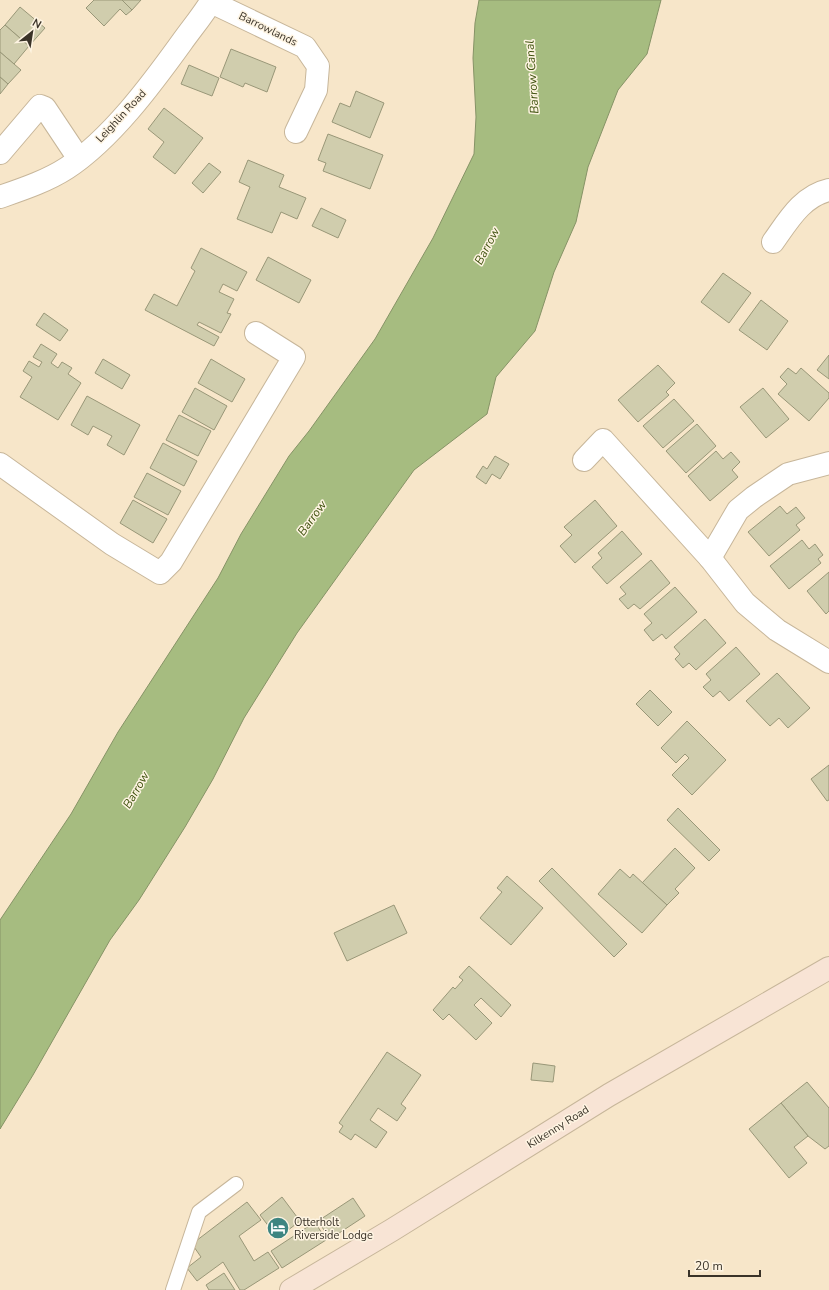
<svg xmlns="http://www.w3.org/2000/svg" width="829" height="1290" font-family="'Nunito Sans',sans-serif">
  <rect width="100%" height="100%" fill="#f7e6c9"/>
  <path fill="#a6bc80" stroke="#869366" d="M 479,0 L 661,0 L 647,54 L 618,90 L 588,167 L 576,222 L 554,272 L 535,331 L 496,377 L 487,414 L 414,470 L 297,633 L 244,718 L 213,779 L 185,827 L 139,900 L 110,940 L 33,1075 L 0,1129 L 0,920 L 71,814 L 118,732 L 218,578 L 241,534 L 289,456 L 309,431 L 375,339 L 433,238 L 474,154 L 476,117 L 473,58 L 475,23 Z"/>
  <g fill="#d0cdad" stroke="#999778">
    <path d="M 94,0 L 122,0 L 132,10 L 126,15 L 120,9 L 104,26 L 86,8 Z"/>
    <path d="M 122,0 L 141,0 L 132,10 Z"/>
    <path d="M 20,7 L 45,28 L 29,46 L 5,25 Z"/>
    <path d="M 5,25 L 29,46 L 14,64 L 0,52 L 0,30 Z"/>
    <path d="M 231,49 L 276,67 L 267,92 L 245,83 L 243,87 L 220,77 Z"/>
    <path d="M 0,52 L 21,70 L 8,84 L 0,77 Z"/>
    <path d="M 189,65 L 219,78 L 212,96 L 181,84 Z"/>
    <path d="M 0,77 L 8,84 L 0,94 Z"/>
    <path d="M 356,91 L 384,103 L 370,138 L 332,122 L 340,103 L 350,107 Z"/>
    <path d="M 164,108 L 203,138 L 175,174 L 153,157 L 164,142 L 148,129 Z"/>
    <path d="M 328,134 L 383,155 L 370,189 L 323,171 L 326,163 L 318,160 Z"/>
    <path d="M 248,160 L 284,175 L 279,187 L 306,198 L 297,219 L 281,212 L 272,233 L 237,219 L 250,187 L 239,182 Z"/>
    <path d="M 209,163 L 221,172 L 203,193 L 192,183 Z"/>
    <path d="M 321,208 L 346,220 L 338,238 L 312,226 Z"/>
    <path d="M 201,248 L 247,272 L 237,291 L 223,284 L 219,292 L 234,299 L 227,313 L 231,314 L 221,333 L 199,322 L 197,325 L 219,337 L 214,346 L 145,310 L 154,294 L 177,306 L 195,271 L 191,268 Z"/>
    <path d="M 268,257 L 311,280 L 299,303 L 256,280 Z"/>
    <path d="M 723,273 L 751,293 L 729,323 L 701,302 Z"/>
    <path d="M 761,300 L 788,321 L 767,350 L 739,330 Z"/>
    <path d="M 44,313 L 68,330 L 60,341 L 36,325 Z"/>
    <path d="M 41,344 L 57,354 L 51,363 L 58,368 L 62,362 L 72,368 L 68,374 L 81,383 L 58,420 L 20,397 L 32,377 L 23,371 L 29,361 L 39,367 L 42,362 L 33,357 Z"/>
    <path d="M 829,355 L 829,379 L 817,370 Z"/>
    <path d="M 103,359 L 130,375 L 122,389 L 95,373 Z"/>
    <path d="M 211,359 L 245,379 L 232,402 L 198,383 Z"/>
    <path d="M 658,365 L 675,383 L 666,392 L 669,395 L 638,422 L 618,400 Z"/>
    <path d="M 788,368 L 796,374 L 801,368 L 829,393 L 829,398 L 809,421 L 778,394 L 787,384 L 780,377 Z"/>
    <path d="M 195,388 L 227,406 L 214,430 L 182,412 Z"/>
    <path d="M 763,388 L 789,419 L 766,438 L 740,407 Z"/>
    <path d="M 87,396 L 140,425 L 124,455 L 107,445 L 112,436 L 93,426 L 88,435 L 71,425 Z"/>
    <path d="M 674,399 L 694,421 L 663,448 L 643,426 Z"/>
    <path d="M 179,415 L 211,431 L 198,456 L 166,440 Z"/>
    <path d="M 697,424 L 716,446 L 686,473 L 666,451 Z"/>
    <path d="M 163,443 L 197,461 L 184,486 L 150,468 Z"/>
    <path d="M 716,451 L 723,459 L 731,452 L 740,462 L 732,470 L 738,477 L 710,501 L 688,476 Z"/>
    <path d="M 495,456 L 509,464 L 500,479 L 492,474 L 486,484 L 476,477 L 483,466 L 487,469 Z"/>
    <path d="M 147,473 L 181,491 L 168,515 L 134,497 Z"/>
    <path d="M 133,500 L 167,519 L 153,543 L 120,523 Z"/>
    <path d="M 595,500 L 617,526 L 575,563 L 560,546 L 572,535 L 564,527 Z"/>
    <path d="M 780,506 L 787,514 L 796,507 L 805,518 L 796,525 L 800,530 L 769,556 L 748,532 Z"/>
    <path d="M 622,531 L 642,554 L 607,584 L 592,567 L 602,558 L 598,553 Z"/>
    <path d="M 802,540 L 809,549 L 815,544 L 823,555 L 818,559 L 821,563 L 789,589 L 770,566 Z"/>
    <path d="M 651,560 L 670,583 L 640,609 L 634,604 L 628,609 L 619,599 L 626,594 L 620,587 Z"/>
    <path d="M 829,572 L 829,611 L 826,614 L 807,591 Z"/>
    <path d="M 675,587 L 697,612 L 666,639 L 662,634 L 653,641 L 644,630 L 652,623 L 644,614 Z"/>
    <path d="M 705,619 L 726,643 L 696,670 L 689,663 L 683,668 L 675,659 L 680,654 L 674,647 Z"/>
    <path d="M 736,647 L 760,674 L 729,701 L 720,691 L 713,697 L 703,687 L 711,680 L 706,674 Z"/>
    <path d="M 777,673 L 810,708 L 788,728 L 779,718 L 770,726 L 746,701 Z"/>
    <path d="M 650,690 L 672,712 L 658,726 L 636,704 Z"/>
    <path d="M 687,721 L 726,760 L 692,795 L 672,775 L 689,758 L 685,754 L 676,763 L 661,748 Z"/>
    <path d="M 829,765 L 829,800 L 827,801 L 811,779 Z"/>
    <path d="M 678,808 L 720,850 L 709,861 L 667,820 Z"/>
    <path d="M 675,848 L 695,868 L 675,889 L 679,893 L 667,905 L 642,883 Z"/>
    <path d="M 552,868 L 627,944 L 614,957 L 539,881 Z"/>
    <path d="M 620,869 L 630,878 L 633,874 L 667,905 L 642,933 L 598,894 Z"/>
    <path d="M 507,876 L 543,908 L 511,945 L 480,918 L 502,892 L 497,888 Z"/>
    <path d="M 394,905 L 407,933 L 347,961 L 334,933 Z"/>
    <path d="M 469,966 L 511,1005 L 501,1017 L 481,998 L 474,1005 L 492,1023 L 476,1040 L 449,1014 L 443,1020 L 433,1010 L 453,987 L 455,989 L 463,980 L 459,977 Z"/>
    <path d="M 387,1052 L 421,1075 L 401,1104 L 406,1108 L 397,1121 L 378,1108 L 370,1120 L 387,1132 L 376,1148 L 355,1134 L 351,1140 L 339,1132 L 343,1126 L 339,1123 Z"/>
    <path d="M 533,1063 L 555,1066 L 553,1082 L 531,1080 Z"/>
    <path d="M 807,1082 L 829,1108 L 829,1146 L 825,1149 L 808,1136 L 781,1103 Z"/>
    <path d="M 781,1103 L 808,1136 L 794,1147 L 807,1163 L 789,1178 L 749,1129 Z"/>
    <path d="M 282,1197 L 300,1221 L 283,1234 L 275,1224 L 270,1228 L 260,1215 Z"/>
    <path d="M 353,1198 L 365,1216 L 330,1239 L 318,1221 Z"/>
    <path d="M 247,1202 L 261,1220 L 239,1236 L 254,1261 L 268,1252 L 279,1268 L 244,1290 L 240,1290 L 223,1262 L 197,1281 L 187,1268 L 201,1257 L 192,1244 Z"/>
    <path d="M 315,1222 L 326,1240 L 282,1268 L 271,1251 Z"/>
    <path d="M 224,1273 L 235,1290 L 209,1290 L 206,1285 Z"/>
  </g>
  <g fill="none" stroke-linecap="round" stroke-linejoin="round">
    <g stroke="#c7b69a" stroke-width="16">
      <path id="service" d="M 173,1290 L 199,1212 L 236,1184"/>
    </g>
    <g stroke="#c7b69a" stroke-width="24">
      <g id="minor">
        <path d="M 211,2 L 305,47 L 318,66 L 316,90 L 296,132"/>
        <path d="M 0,153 L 40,106 L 45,108 L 79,159"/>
        <path d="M 773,242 C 788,221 802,196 829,190"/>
        <path d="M 584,460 L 603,440 L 710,558 L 745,603 L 777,630 L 829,662"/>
        <path d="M 0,464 L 112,544 L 160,573 L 171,562 L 294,357 L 256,333"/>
        <path d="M 710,558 L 738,510 L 754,497 L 788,474 L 829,463"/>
      </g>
    </g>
    <g stroke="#c7b69a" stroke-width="24">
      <path id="tertiary" d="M 0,197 C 23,189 47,181 67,168 C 111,139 151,85 182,42 C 192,28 203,15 212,0"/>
    </g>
    <g stroke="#c7b69a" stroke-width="24">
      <path id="secondary" d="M 291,1290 L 392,1230 L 609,1095 L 829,968"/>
    </g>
    <use href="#service" stroke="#fff" stroke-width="14"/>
    <use href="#minor" stroke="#fff" stroke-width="22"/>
    <use href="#tertiary" stroke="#fff" stroke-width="22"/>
    <use href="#secondary" stroke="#f8e4d5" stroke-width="22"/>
  </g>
  <defs>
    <g id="hotel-disc" transform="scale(1.15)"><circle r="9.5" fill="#3d8581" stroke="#fef4e2"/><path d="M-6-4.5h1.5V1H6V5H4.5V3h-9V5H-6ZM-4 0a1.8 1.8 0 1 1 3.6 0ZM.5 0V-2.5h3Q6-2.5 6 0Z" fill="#fff"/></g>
  </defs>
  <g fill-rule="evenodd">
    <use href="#hotel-disc" x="278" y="1228"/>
  </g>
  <g text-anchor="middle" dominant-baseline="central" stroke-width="3" stroke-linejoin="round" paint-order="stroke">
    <g font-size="11" fill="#3a3328" stroke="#fef4e2">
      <text transform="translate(268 29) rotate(26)">Barrowlands</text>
      <text transform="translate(121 116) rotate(-47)">Leighlin Road</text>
      <text transform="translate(558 1127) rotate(-32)">Kilkenny Road</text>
    </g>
    <g font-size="11" fill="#3a3328" stroke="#fef4e2" text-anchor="start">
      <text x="294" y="1222">Otterholt<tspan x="294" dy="13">Riverside Lodge</tspan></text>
    </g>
    <g font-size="12" font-style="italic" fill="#3d500c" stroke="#fef4e2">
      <text transform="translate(532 77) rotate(-94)">Barrow Canal</text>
      <text transform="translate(487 246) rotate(-62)">Barrow</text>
      <text transform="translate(312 518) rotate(-54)">Barrow</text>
      <text transform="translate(136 790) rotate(-60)">Barrow</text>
    </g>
  </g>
  <g transform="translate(32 32) rotate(30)" stroke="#fef4e2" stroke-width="3" paint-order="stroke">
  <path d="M0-3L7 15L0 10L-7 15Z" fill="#3a3328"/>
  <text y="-6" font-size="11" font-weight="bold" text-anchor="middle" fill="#3a3328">N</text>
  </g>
  <path d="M689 1270v6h71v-6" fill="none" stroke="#3a3328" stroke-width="2"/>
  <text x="695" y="1270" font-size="12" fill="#3a3328" stroke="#fef4e2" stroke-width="3" paint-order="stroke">20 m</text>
</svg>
